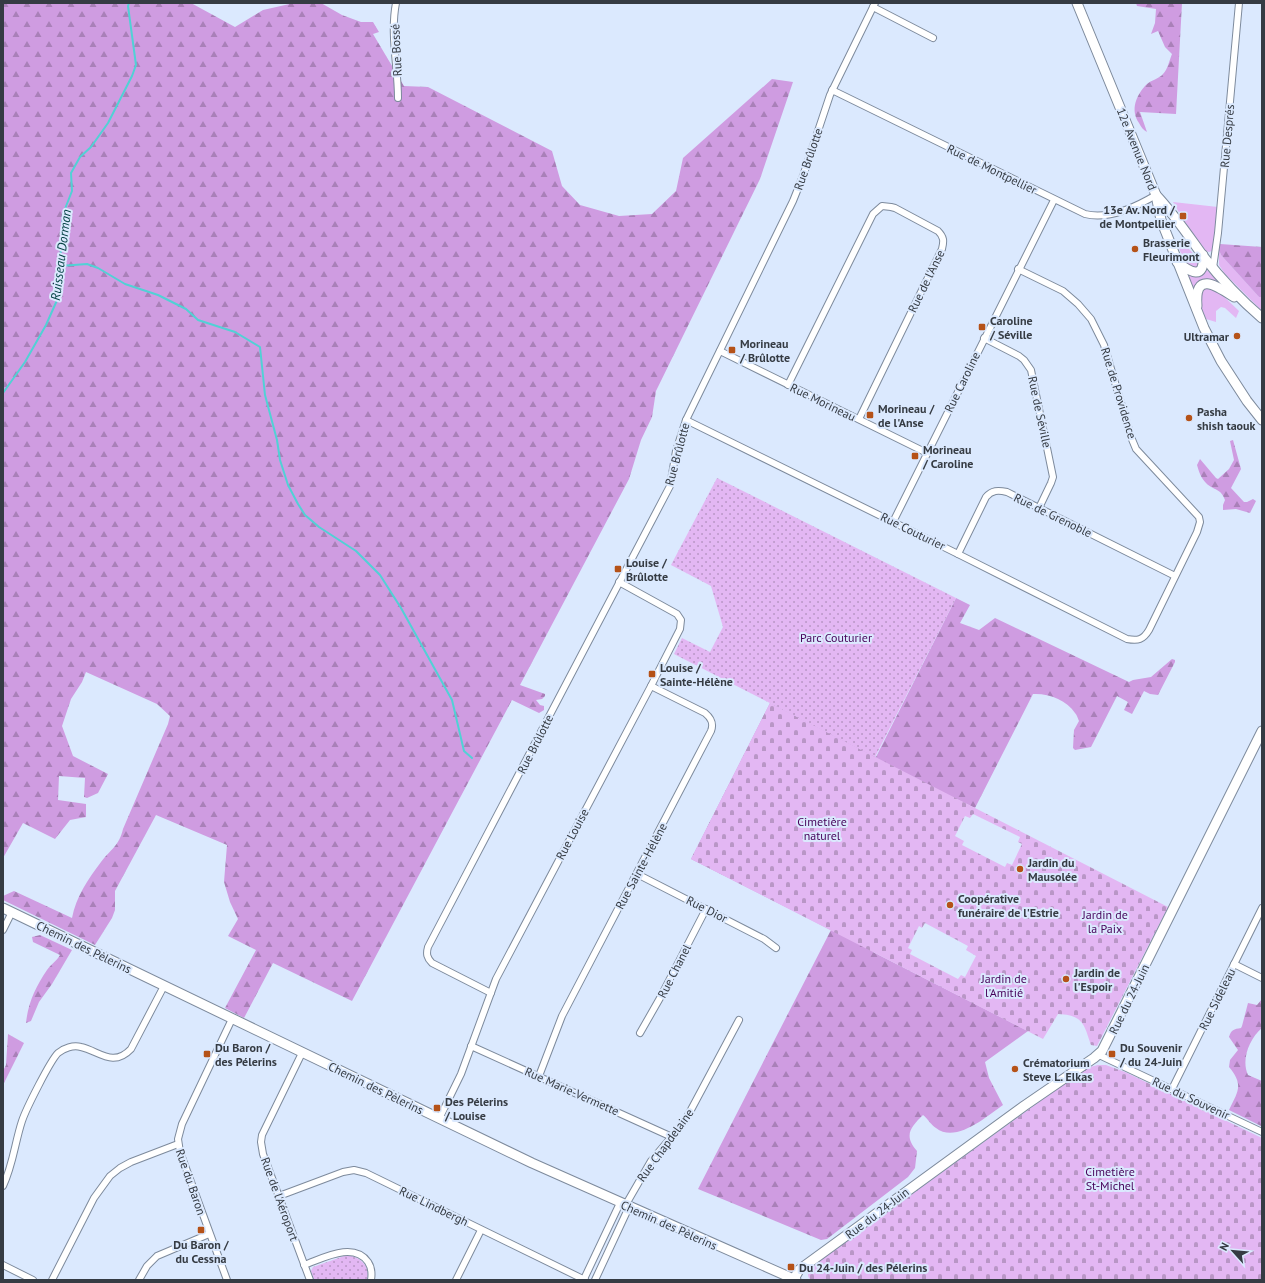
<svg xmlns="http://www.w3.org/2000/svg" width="1265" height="1283" font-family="'PT Sans',sans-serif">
  <defs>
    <pattern id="forest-firs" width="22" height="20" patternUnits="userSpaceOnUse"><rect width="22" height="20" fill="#cf9ce1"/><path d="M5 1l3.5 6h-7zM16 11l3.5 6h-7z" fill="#a980b8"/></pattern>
    <pattern id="cemetery-stones" width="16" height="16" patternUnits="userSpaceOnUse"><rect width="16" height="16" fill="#e3b7f3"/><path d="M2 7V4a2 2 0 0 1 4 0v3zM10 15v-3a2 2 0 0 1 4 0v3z" fill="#b996c6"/></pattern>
    <pattern id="park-dots" width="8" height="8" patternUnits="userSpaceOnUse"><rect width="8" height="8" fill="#e3b7f3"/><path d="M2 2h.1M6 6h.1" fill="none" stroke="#b996c6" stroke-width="1.8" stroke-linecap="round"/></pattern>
  </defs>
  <rect width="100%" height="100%" fill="#dbe9fe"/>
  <g fill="#e3b7f3">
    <path d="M 1173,202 L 1218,207 L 1212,251 L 1209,252 L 1206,251 L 1184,221 Z"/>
    <path d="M 1180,243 L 1183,243 C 1190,251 1204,260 1195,269 L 1186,267 L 1179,248 Z"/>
    <path d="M 1219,250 L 1221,255 L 1259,297 L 1262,297 L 1262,311 L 1225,274 L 1219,265 Z"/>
    <path d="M 1206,269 L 1221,284 L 1210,280 L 1205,280 L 1194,293 L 1186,272 L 1205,271 Z"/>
    <path d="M 1205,287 L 1216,289 L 1239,311 L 1236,318 L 1225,308 L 1221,307 L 1216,311 L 1216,322 L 1206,319 L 1200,304 L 1201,290 Z"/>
  </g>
  <g fill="url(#forest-firs)">
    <path d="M 3,3 L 191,3 L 235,27 L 263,10 L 294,3 L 321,3 L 342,15 L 361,22 L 373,22 L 379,32 L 373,34 L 404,86 L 428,87 L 552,151 L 562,186 L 580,205 L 619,216 L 652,214 L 676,191 L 683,158 L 772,79 L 793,82 L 760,179 L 656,391 L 652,417 L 641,440 L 629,479 L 520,685 L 545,694 L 545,696 L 542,699 L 536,700 L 540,705 L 544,706 L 544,710 L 539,713 L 512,700 L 352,1001 L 273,963 L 244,1018 L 225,1008 L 256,950 L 228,936 L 238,919 L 230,902 L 224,882 L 227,845 L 156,815 L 115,891 L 115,910 L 112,918 L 95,945 L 3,900 L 3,896 L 14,891 L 72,918 C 76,897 88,879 101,862 C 111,849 119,846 123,829 L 168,724 L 170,716 L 157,704 L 86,672 L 82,682 L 71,699 L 62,726 L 73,756 L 108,774 L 98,793 L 87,798 L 84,797 L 85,778 L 59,776 L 58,800 L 86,804 L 86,817 L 70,820 L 55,839 L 23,823 L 3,858 Z"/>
    <path d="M 1136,3 L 1182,3 L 1176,114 L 1140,112 L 1147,132 C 1143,130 1141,127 1139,123 C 1130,110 1136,95 1147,84 C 1151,80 1159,79 1163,74 C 1168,69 1169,61 1172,54 L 1165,47 L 1158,31 L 1151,34 L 1155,23 L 1156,9 L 1137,6 Z"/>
    <path d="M 1220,244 L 1262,247 L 1262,297 L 1259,297 L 1221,255 L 1219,250 Z"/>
    <path d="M 1233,440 L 1241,469 L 1231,488 L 1244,502 L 1247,502 L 1253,499 L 1256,501 L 1250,513 L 1236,509 L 1223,510 L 1223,505 L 1225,500 C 1221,488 1214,491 1206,483 C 1201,478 1199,472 1197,465 L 1200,459 L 1216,478 L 1218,479 L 1229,469 L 1234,460 L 1230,441 Z"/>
    <path d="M 956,598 L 970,605 L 960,623 L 979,630 L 995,618 L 1129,682 L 1133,680 L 1151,677 L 1172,659 L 1175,660 L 1175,662 L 1158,695 L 1150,694 L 1144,691 L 1132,714 L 1124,710 L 1128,702 L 1117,696 L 1091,747 L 1075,750 L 1073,748 L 1074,730 L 1079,721 C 1078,719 1077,715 1075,713 C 1067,700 1048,693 1033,694 L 975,808 L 952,797 L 873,952 L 1028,1031 L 985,1062 L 989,1078 L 1003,1105 C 987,1116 956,1144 936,1128 C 931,1125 928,1119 923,1115 C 911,1127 903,1135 917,1151 L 915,1168 L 908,1177 L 827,1239 L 821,1240 L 698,1189 L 831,930 L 691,859 L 770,703 L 876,757 Z"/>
    <path d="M 40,935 L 72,950 L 52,984 L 39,1002 L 31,1021 L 26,1023 C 28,1003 36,986 47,970 C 51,964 57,961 60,955 L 33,942 L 32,937 Z"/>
    <path d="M 1262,999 L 1262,1028 C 1249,1039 1241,1060 1248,1075 L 1262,1081 L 1261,1126 L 1229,1110 C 1238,1091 1244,1085 1229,1067 L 1230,1060 L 1238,1050 L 1229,1037 C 1231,1030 1234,1029 1241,1028 L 1242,1026 L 1248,1003 L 1257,1005 Z"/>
    <path d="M 8,1034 L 24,1043 L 3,1085 L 3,1071 L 6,1065 Z"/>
  </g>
  <g fill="url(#cemetery-stones)" fill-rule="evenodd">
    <path d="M 770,703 L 1168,907 L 1097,1046 L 1091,1045 C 1084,1024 1083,1015 1058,1014 L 1043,1039 L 691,859 ZM 973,814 L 1020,837 L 1018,842 L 1022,844 L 1012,865 L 1007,863 L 1005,867 L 962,845 L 964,841 L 955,836 L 965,816 L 970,818 ZM 925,923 L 968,946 L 966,950 L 976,956 L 965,977 L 961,975 L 958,979 L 910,954 L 912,950 L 908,948 L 919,926 L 922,928 Z"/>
    <path d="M 1098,1065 L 1106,1065 L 1125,1072 L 1262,1138 L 1262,1280 L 811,1280 C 809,1278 808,1277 808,1274 C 809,1266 832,1253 838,1248 L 1072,1078 L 1090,1067 Z"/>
  </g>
  <g fill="url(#park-dots)">
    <path d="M 717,478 L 956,598 L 875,757 L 674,654 L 682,638 L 710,652 L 723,627 L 711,586 L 671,565 Z"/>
    <path d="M 347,1255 C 360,1257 371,1266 367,1280 L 314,1280 L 311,1271 L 313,1267 Z"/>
  </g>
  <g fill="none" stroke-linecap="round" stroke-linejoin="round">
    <g stroke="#51d1d5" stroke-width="2">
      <path d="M 60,266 L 87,264 L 98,268 L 125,284 L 158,295 L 186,309 L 198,320 L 235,332 L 260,347 L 265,395 L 277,440 L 280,460 L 288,485 L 298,504 L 305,515 L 319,527 L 356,551 L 380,575 L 401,608 L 452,700 L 464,751 L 472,758"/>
      <path d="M 3,393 L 25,362 L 46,325 L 58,298 L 63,214 L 72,191 L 71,173 L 80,157 L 91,147 L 108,123 L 132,76 L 136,65 L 128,6 L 129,3"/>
    </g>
    <g stroke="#7d8a9c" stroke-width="8">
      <g id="street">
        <path d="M 396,3 C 390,34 398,67 398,98"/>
        <path d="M 873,7 L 933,38"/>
        <path d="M 832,90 L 1085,214 C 1108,220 1136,207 1156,195"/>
        <path d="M 1213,268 L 1218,233 L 1239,3"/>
        <path d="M 984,338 L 1019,356 L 1024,360 L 1031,370 L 1053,477 L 1051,483 L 1039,508"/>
        <path d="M 720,351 L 927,453"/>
        <path d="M 788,385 L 873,214 L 882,206 L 891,207 L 895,208 L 938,231 C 944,237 944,241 942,249 L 859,419"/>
        <path d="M 686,420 L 958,554 L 1127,639 C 1138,641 1143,640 1149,630 L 1197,532 L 1200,522 L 1199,517 L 1136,449 L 1131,437 L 1104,345 L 1091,319 L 1078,304 L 1063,291 L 1018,269"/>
        <path d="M 893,522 L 1054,200"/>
        <path d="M 958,554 L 986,497 C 992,490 998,490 1007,492 L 1175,576"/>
        <path d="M 637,874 L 764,939 L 776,948"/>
        <path d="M 3,930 L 12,912"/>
        <path d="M 1234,964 L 1262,978"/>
        <path d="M 491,993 L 432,963 C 427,958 426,954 428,947 L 670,486 L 676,451 L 686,420 L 793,201 L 803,176 L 830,95 L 875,3"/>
        <path d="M 640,1033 L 660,998 L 706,909"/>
        <path d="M 471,1046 L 672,1137"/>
        <path d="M 302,1053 L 262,1135 L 261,1142 L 263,1154 L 310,1280"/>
        <path d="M 1099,1055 L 1262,1132"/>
        <path d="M 539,1076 L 562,1016 L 711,731 C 714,723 711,718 705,713 L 651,686"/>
        <path d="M 1172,1089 L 1262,908"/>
        <path d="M 439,1119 L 461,1074 L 496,979 L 651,686 L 680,629 L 681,620 L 677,614 L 619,582"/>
        <path d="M 3,1186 C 13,1165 15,1142 22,1121 C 26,1109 50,1061 58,1053 C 64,1048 73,1045 81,1047 C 99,1051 113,1068 131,1049 L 164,986"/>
        <path d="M 279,1196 L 343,1172 L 354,1170 L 366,1173 L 585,1280"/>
        <path d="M 625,1206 L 651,1161 L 685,1121 L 739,1020"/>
        <path d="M 3,1265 L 33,1280"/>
        <path d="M 304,1265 C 322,1259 353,1241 368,1262 C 372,1268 372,1274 371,1280"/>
        <path d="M 584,1279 L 620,1203"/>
        <path d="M 52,1280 L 94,1198 L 110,1176 L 120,1168 L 131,1162 L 178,1144"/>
        <path d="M 139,1280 L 147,1266 L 157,1256 L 209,1234"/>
        <path d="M 227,1280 L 180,1152 L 178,1139 L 182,1124 L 232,1019"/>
        <path d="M 456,1280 L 481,1230"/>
        <path d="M 595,1280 L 629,1207"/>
      </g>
    </g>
    <g stroke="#7d8a9c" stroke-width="11">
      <g id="secondary">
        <path d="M 1077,3 L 1156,195 L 1161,220 L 1204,328 L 1221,361 L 1247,401 L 1262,420"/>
        <path d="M 1156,195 C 1174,214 1188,235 1203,256 C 1221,279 1241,300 1262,318"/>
        <path d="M 1177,262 C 1190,272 1205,281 1203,255"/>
        <path d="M 1197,306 C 1194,270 1217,286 1234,297"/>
        <path d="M 3,908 L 532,1163 L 796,1280"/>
        <path d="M 794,1279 L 799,1270 L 1024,1106 L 1094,1058 L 1102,1051 L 1262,731"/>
      </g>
    </g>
    <use href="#street" stroke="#fff" stroke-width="6"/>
    <use href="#secondary" stroke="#fff" stroke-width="9"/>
  </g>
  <g fill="#b55218" stroke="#dbe9fe" stroke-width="1.5">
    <rect x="1179" y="212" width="8" height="8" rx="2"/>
    <circle cx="1135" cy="249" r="4"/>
    <rect x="978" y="323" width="8" height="8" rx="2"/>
    <circle cx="1237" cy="336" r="4"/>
    <rect x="728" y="346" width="8" height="8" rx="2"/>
    <rect x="866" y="411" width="8" height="8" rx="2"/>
    <circle cx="1189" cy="418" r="4"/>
    <rect x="911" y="452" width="8" height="8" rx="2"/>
    <rect x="614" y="565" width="8" height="8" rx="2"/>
    <rect x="648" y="670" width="8" height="8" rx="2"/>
    <circle cx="1020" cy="869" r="4"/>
    <circle cx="950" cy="905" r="4"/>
    <circle cx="1066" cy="979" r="4"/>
    <rect x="203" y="1050" width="8" height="8" rx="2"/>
    <rect x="1108" y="1050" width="8" height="8" rx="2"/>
    <circle cx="1015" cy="1069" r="4"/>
    <rect x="433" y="1104" width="8" height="8" rx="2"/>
    <rect x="197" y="1226" width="8" height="8" rx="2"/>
    <rect x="787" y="1263" width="8" height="8" rx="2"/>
  </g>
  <g text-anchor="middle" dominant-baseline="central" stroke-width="4" stroke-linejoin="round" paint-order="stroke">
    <g font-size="12" fill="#353b43" stroke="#dbe9fe">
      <text transform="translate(396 50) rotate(-93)">Rue Bossé</text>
      <text transform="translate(1227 136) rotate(-85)">Rue Després</text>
      <text transform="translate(1137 149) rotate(68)">12e Avenue Nord</text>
      <text transform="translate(808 159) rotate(-71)">Rue Brûlotte</text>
      <text transform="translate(992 169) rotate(26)">Rue de Montpellier</text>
      <text transform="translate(926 281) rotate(-64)">Rue de l'Anse</text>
      <text transform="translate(962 382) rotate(-64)">Rue Caroline</text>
      <text transform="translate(1119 393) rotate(73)">Rue de Providence</text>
      <text transform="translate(823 402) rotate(26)">Rue Morineau</text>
      <text transform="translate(1040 412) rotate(78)">Rue de Séville</text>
      <text transform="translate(677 454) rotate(-75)">Rue Brûlotte</text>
      <text transform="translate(1053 515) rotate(26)">Rue de Grenoble</text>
      <text transform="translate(913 531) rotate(26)">Rue Couturier</text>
      <text transform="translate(535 744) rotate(-63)">Rue Brûlotte</text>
      <text transform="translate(572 834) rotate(-62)">Rue Louise</text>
      <text transform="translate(641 866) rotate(-62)">Rue Sainte-Hélène</text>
      <text transform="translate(707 909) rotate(27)">Rue Dior</text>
      <text transform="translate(84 947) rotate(26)">Chemin des Pèlerins</text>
      <text transform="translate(674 971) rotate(-63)">Rue Chanel</text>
      <text transform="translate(1129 999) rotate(-64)">Rue du 24-Juin</text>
      <text transform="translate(1217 999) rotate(-64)">Rue Sideleau</text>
      <text transform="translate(376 1088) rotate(26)">Chemin des Pèlerins</text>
      <text transform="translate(572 1091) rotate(24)">Rue Marie-Vermette</text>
      <text transform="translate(1191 1098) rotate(25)">Rue du Souvenir</text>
      <text transform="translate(665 1145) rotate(-54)">Rue Chapdelaine</text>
      <text transform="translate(191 1182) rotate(71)">Rue du Baron</text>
      <text transform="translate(280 1199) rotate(70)">Rue de l'Aéroport</text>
      <text transform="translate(434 1206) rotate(26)">Rue Lindbergh</text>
      <text transform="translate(877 1213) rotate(-37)">Rue du 24-Juin</text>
      <text transform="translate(669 1225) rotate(24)">Chemin des Pèlerins</text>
    </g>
    <g font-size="12" font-weight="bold" fill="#353b43" stroke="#dbe9fe" text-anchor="start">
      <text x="1175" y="209" text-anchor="end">13e Av. Nord /<tspan x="1175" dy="14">de Montpellier</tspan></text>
      <text x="1143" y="242">Brasserie<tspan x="1143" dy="14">Fleurimont</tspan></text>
      <text x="990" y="320">Caroline<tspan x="990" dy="14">/ Séville</tspan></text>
      <text x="1229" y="336" text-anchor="end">Ultramar</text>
      <text x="740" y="343">Morineau<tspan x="740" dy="14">/ Brûlotte</tspan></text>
      <text x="878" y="408">Morineau /<tspan x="878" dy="14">de l'Anse</tspan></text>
      <text x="1197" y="411">Pasha<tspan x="1197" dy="14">shish taouk</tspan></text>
      <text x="923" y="449">Morineau<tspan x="923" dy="14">/ Caroline</tspan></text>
      <text x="626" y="562">Louise /<tspan x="626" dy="14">Brûlotte</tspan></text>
      <text x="660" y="667">Louise /<tspan x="660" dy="14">Sainte-Hélène</tspan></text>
      <text x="1028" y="862">Jardin du<tspan x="1028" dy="14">Mausolée</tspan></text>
      <text x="958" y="898">Coopérative<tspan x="958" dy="14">funéraire de l'Estrie</tspan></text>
      <text x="1074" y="972">Jardin de<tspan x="1074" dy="14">l'Espoir</tspan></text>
      <text x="215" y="1047">Du Baron /<tspan x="215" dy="14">des Pélerins</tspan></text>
      <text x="1120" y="1047">Du Souvenir<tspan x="1120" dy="14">/ du 24-Juin</tspan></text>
      <text x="1023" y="1062">Crématorium<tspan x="1023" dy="14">Steve L. Elkas</tspan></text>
      <text x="445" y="1101">Des Pélerins<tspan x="445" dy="14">/ Louise</tspan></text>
      <text x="201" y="1244" text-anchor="middle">Du Baron /<tspan x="201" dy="14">du Cessna</tspan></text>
      <text x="799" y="1267">Du 24-Juin / des Pélerins</text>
    </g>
    <g font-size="12" fill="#460259" stroke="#dbe9fe">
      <text x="836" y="637">Parc Couturier</text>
      <text x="822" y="821">Cimetière<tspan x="822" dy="14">naturel</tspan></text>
      <text x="1105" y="914">Jardin de<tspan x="1105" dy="14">la Paix</tspan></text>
      <text x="1004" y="978">Jardin de<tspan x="1004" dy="14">l'Amitié</tspan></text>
      <text x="1110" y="1171">Cimetière<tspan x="1110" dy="14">St-Michel</tspan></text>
    </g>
    <g font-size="13" font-style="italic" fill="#054244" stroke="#dbe9fe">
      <text transform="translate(61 255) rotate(-83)">Ruisseau Dorman</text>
    </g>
  </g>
  <rect width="1265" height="1283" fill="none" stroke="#353b43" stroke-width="8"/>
  <g transform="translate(1233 1251) rotate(297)" stroke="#dbe9fe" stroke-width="3" paint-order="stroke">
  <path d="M0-3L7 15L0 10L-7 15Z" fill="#353b43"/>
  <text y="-6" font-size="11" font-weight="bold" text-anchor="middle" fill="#353b43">N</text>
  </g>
</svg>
